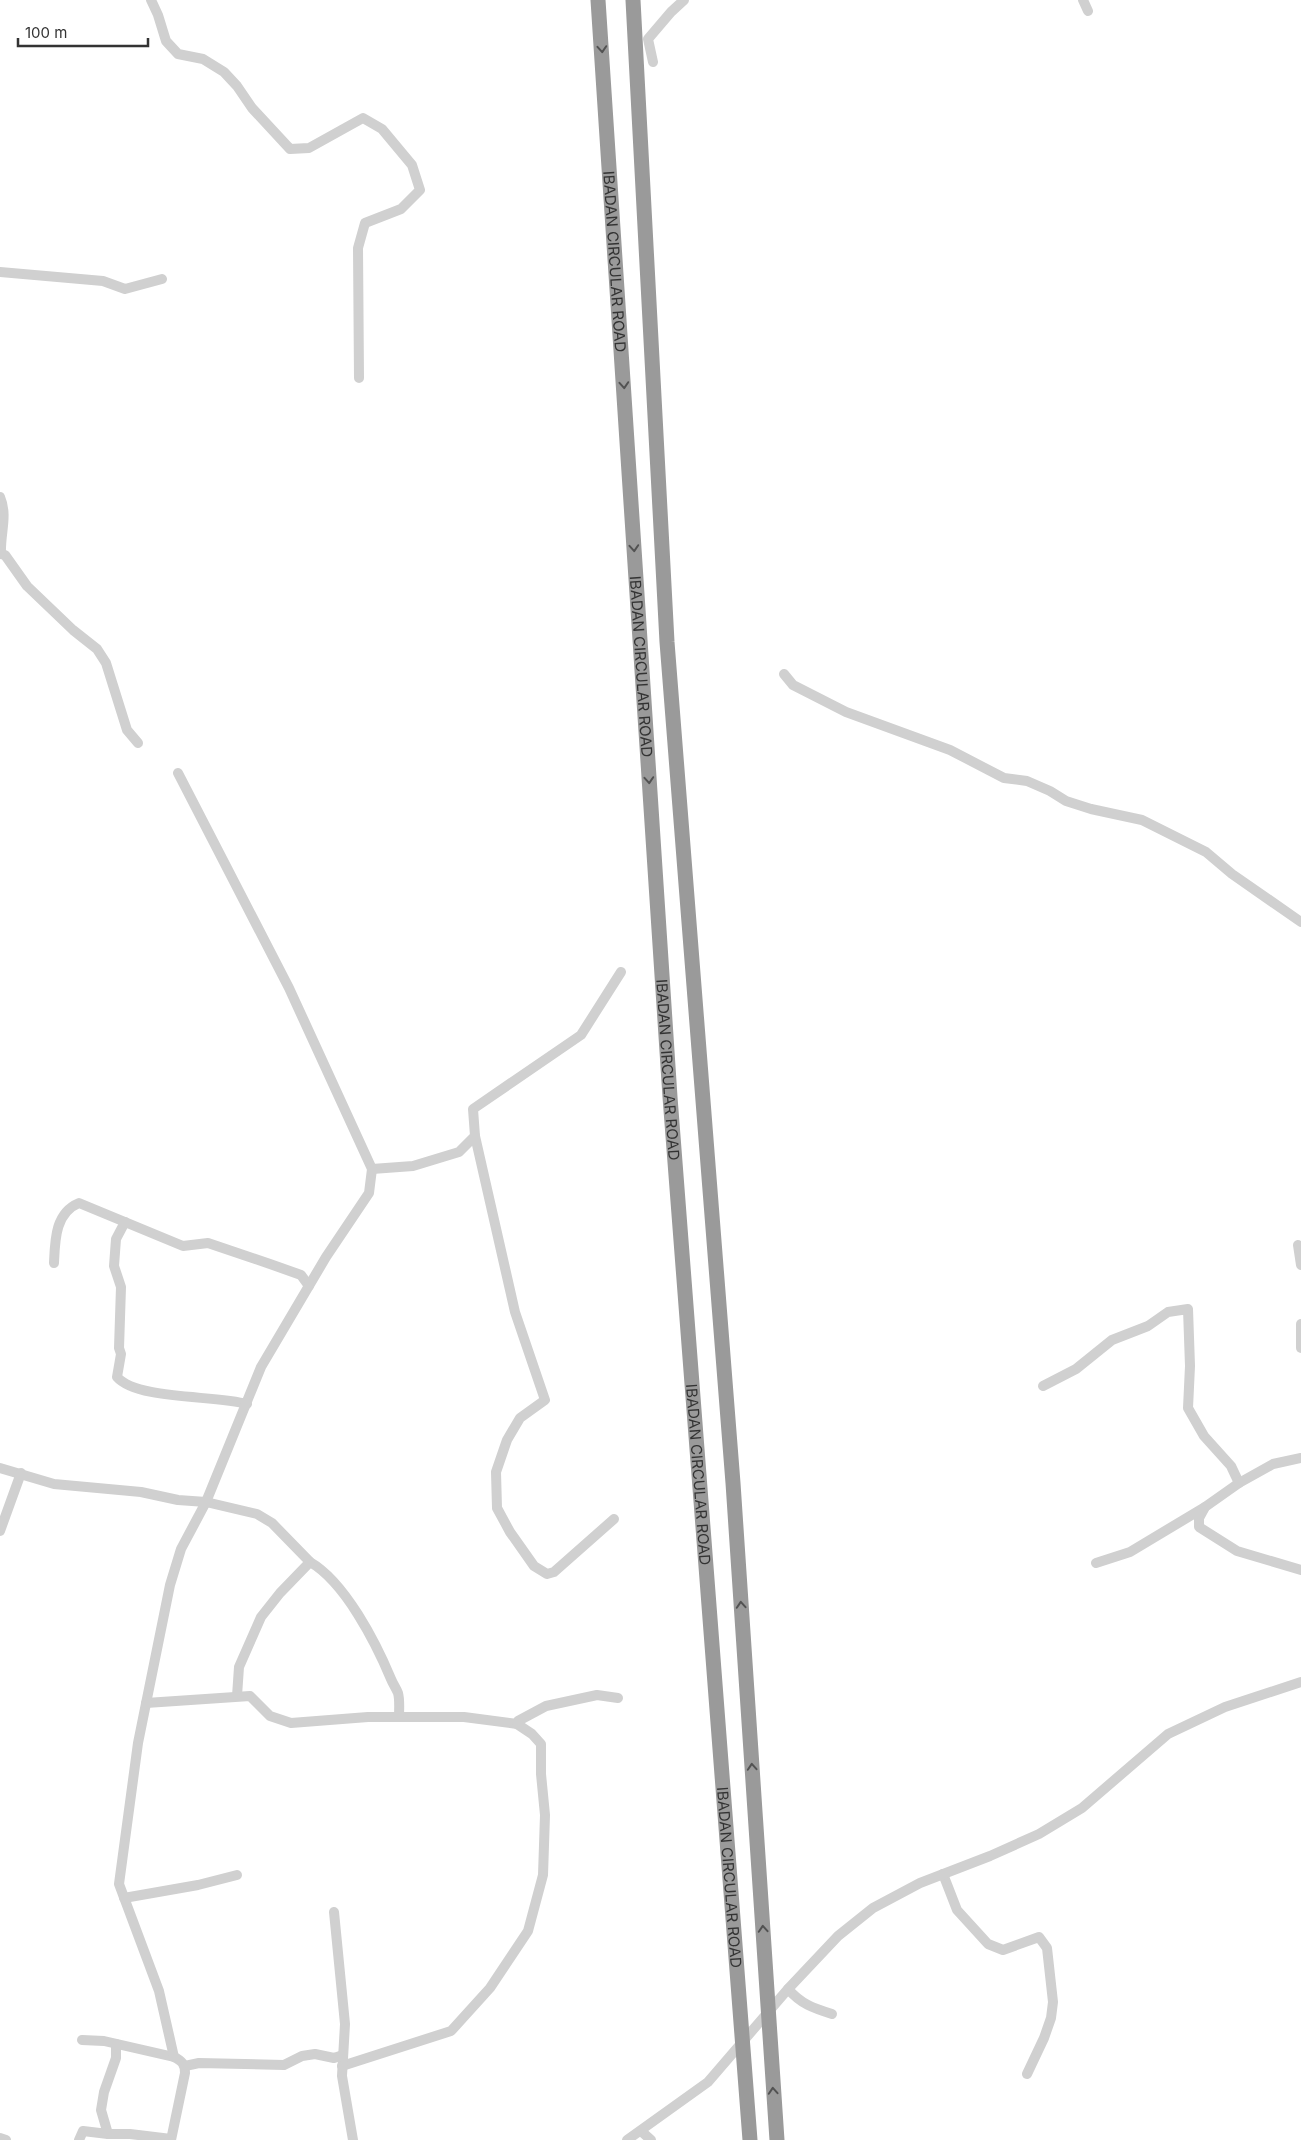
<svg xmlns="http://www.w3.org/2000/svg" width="1301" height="2140" font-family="Inter,sans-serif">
  <rect width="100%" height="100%" fill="#fff"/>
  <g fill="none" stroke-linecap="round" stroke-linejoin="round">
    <g stroke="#d0d0d0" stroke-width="10">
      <path d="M 151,0 L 158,15 L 166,41 L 178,54 L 203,59 L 224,72 L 237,86 L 252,108 L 290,149 L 309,148 L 363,118 L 382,129 L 412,165 L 420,190 L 401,209 L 365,223 L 358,248 L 359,378"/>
      <path d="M 1083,0 L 1088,11"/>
      <path d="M 653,62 L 648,39 L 671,12 L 684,0"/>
      <path d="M 0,272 L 103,281 L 125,289 L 162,279"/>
      <path d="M 0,497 C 8,516 0,533 1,554 L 5,555 L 27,586 L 73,630 L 97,649 L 106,663 L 127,730 L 138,743"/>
      <path d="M 784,674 L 793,685 L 846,712 L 950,750 L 1004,778 L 1027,781 L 1050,791 L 1066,801 L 1091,809 L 1142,820 L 1206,852 L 1232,874 L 1301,922"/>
      <path d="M 475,1136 L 515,1312 L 545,1400 L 520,1418 L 507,1440 L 496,1472 L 497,1508 L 510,1532 L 534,1566 L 547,1574 L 554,1572 L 614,1519"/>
      <path d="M 372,1169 L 413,1166 L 459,1152 L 475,1136 L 473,1109 L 581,1035 L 621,972"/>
      <path d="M 125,1222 L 116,1239 L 114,1266 L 121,1287 L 119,1348 L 121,1354 L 117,1377 C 137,1400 215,1395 247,1404"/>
      <path d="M 1298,1245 L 1301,1265"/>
      <path d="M 54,1263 C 55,1240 55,1213 79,1203 L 183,1246 L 208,1243 L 270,1264 L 301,1275 L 309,1286"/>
      <path d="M 1301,1324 L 1301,1348"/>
      <path d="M 1043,1386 L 1076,1369 L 1112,1340 L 1148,1326 L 1168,1312 L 1188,1309 L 1190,1366 L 1188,1408 L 1204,1436 L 1231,1466 L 1239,1483"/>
      <path d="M 1301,1458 L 1273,1464 L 1239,1483 L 1205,1507 L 1199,1518 L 1199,1527 L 1237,1551 L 1301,1570"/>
      <path d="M 0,1468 L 54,1484 L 141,1492 L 178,1500 L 206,1502 L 257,1514 L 272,1523 L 310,1562 C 345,1582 376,1643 391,1679 C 393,1684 396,1688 398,1693 C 400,1700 399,1709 399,1717"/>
      <path d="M 0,1531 L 21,1473"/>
      <path d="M 1096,1563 L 1130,1552 L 1205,1507"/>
      <path d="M 237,1696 L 239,1667 L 261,1617 L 280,1593 L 310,1562"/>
      <path d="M 146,1703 L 250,1696 L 270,1716 L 291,1723 L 368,1717 L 464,1717 L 517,1724 L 532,1734 L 541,1744 L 541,1774 L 545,1815 L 543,1875 L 528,1931 L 490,1988 L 451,2031 L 342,2066"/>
      <path d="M 517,1724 L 518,1721 L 546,1706 L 597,1695 L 618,1698"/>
      <path d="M 943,1874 L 957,1910 L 988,1944 L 1003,1950 L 1039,1937 L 1047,1948 L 1053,2002 L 1051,2018 L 1044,2038 L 1027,2074"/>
      <path d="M 124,1898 L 198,1885 L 237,1875"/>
      <path d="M 334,1912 L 345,2024 L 342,2076 L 353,2140"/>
      <path d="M 788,1989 C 801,2004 813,2008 832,2014"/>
      <path d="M 82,2040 L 104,2041 L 174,2057 C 182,2061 185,2064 185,2073 L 171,2140"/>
      <path d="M 174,2057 L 159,1991 L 119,1884 L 138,1743 L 170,1585 L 181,1549 L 206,1502 L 261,1367 L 326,1257 L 369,1193 L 372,1169 L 289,988 L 178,773"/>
      <path d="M 185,2066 L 199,2063 L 284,2065 L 302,2056 L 315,2054 L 334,2058 L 343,2055"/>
      <path d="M 641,2131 L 651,2140"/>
      <path d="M 108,2134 L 130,2134 L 171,2139"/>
      <path d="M 0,2138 L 6,2140"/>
      <path d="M 79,2140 L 83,2131 L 108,2134 L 101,2110 L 104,2092 L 116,2058 L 116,2044"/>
      <path d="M 627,2140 L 708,2082 L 788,1989 L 838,1936 L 873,1908 L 920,1883 L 990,1856 L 1039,1834 L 1082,1808 L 1168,1734 L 1225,1707 L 1301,1682"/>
    </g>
    <g stroke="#9a9a9a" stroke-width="15">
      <path id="s1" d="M 598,0 L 670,1097 L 750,2140"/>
      <path d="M 633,0 L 667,642 L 733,1483 L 777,2140"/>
    </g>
  </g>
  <defs><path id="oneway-chevron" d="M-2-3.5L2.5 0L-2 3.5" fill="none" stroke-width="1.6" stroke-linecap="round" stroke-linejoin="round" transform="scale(1.25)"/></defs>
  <g stroke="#525252">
    <use href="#oneway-chevron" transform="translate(602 49) rotate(86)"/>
    <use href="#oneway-chevron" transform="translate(624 385) rotate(86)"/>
    <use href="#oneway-chevron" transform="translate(634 548) rotate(86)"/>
    <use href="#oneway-chevron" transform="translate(649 780) rotate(86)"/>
    <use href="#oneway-chevron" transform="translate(741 1605) rotate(-94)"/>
    <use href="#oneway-chevron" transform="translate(752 1767) rotate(-94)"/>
    <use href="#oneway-chevron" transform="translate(763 1929) rotate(-94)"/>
    <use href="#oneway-chevron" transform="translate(773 2091) rotate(-94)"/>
  </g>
  <g text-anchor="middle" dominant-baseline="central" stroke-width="5" stroke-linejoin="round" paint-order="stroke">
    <g font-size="15" fill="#333" stroke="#fff">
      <text stroke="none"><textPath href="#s1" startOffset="262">IBADAN CIRCULAR ROAD</textPath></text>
      <text stroke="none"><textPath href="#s1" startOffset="668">IBADAN CIRCULAR ROAD</textPath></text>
      <text stroke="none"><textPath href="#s1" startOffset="1072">IBADAN CIRCULAR ROAD</textPath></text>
      <text stroke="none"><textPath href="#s1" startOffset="1478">IBADAN CIRCULAR ROAD</textPath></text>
      <text stroke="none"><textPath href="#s1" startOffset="1882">IBADAN CIRCULAR ROAD</textPath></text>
    </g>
  </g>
  <path d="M18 38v8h130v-8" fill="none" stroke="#333333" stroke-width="2.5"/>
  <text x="25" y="38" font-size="15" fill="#333333" stroke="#ffffff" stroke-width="4" paint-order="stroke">100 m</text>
</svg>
